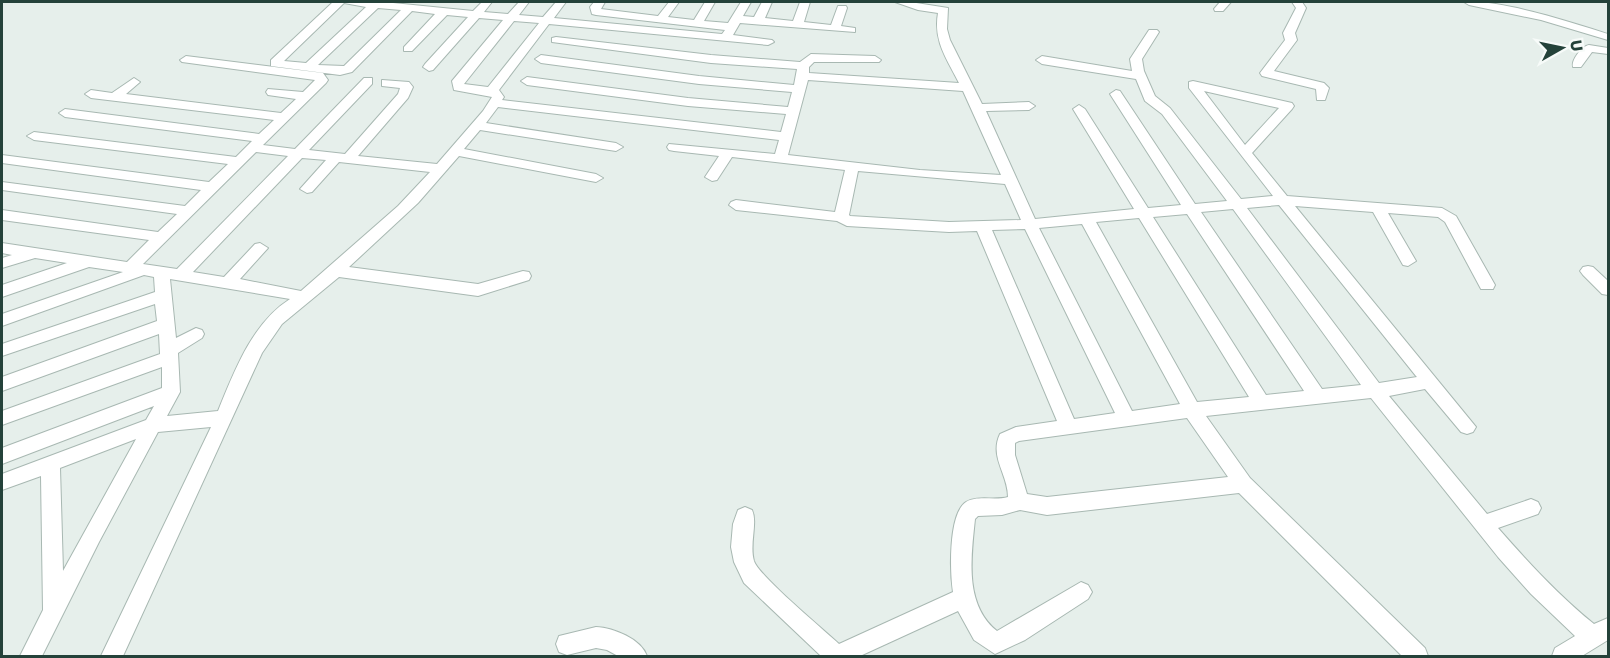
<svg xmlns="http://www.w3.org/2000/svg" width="1610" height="658" font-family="Poppins,sans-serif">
  <rect width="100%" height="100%" fill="#e6efeb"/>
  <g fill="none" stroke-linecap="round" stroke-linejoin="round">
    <g stroke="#a8b8b2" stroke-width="2">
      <g id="minor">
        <path d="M 333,2 L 383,2 L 473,11 L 482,2 L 492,2 L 484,12 L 508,14 L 519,2 L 529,2 L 519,15 L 543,17 L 556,2 L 566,2 L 554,18 L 722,34 L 725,30 L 596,15 L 592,14 L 590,7 L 594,2 L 605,2 L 601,9 L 658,16 L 669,2 L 679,2 L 668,17 L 694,20 L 705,2 L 715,2 L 704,21 L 728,23 L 741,2 L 751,2 L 743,16 L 754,17 L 762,2 L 772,2 L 765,18 L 793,21 L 800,2 L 810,2 L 804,22 L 831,25 L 838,6 L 846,6 L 847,8 L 841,26 L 855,28 L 855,32 L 740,23 L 733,35 L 772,40 L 774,42 L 768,45 L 549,24 L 499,90 L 504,97 L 502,100 L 781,132 L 786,114 L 688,106 L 527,85 L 521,81 L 527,77 L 688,98 L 788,107 L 792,92 L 699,84 L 541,63 L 535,59 L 541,55 L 699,76 L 794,85 L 797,69 L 711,63 L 552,42 L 552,38 L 556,37 L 711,55 L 800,62 L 811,54 L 875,56 L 881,60 L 879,62 L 814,62 L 809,67 L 809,73 L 959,83 C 947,59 933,41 938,13 L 918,10 L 895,2 L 910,2 L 948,8 L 947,29 L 950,40 L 982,104 L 1029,102 L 1035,106 L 1029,110 L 986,111 L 1035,219 L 1134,209 L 1073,109 L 1079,105 L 1085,109 L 1148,208 L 1181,205 L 1110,94 L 1116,90 L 1120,91 L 1195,204 L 1227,201 L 1162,114 L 1145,101 L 1136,79 L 1042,64 L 1036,60 L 1042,56 L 1132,71 L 1130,59 L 1149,30 L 1157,30 L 1159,32 L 1142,59 L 1144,71 L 1155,96 L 1170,108 L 1241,199 L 1273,196 L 1189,88 L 1189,82 L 1193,81 L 1292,103 L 1294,106 L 1292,109 L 1252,153 L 1287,196 L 1442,208 L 1456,216 L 1495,285 L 1493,289 L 1481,289 L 1445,222 L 1438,217 L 1388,213 L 1416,261 L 1408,266 L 1403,265 L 1373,212 L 1295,206 L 1476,427 L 1473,432 L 1467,434 L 1461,432 L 1425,389 L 1389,396 L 1487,514 L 1531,499 L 1538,502 L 1541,508 L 1538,514 L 1498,528 C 1528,562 1559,596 1594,624 L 1608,618 L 1608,640 L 1582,656 L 1552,656 L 1555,648 L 1575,636 L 1531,594 L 1498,557 L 1371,398 L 1206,416 L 1250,478 L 1425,648 L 1428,656 L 1402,656 L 1239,493 L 1047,515 L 1020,510 L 1002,515 L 978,516 L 975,519 C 971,557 964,605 997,631 L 1081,582 L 1088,585 L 1092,592 L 1088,599 L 1025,640 L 995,654 L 974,640 L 958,611 L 860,656 L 821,656 L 744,583 L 734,562 L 731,547 L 733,524 L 738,510 L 745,507 L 752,510 C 758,523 749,544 754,561 C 759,576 823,629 839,644 L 953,592 C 950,573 948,514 966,502 C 977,495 995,501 1008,497 C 1008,474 989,457 1000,434 L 1016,427 L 1057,421 L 977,231 L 949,232 L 847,226 L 837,221 L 736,210 L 729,205 L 731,202 L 736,200 L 835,212 L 845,170 L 732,157 L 717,180 L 712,181 L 705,177 L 719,156 L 674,151 L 669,150 L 667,147 L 669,144 L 775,154 L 779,140 L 498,107 L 486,123 L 616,143 L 623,147 L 616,151 L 480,130 L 464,149 L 596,174 L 603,178 L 596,182 L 459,156 L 418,203 L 349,267 L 478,284 L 523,271 L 529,272 L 531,276 L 529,280 L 478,296 L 339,277 L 282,324 L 262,353 L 123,656 L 101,656 L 211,427 L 158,432 L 99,542 L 42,656 L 20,656 L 43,610 L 41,476 L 2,490 L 2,474 L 146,420 L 154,406 L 2,464 L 2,448 L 162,388 L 162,367 L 2,425 L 2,411 L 160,354 L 159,334 L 2,391 L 2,377 L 157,321 L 155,304 L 2,356 L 2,344 L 155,292 L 154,277 L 144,275 L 2,326 L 2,314 L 123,272 L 89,267 L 2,297 L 2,285 L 67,263 L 35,258 L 2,268 L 2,258 L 12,255 L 2,253 L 2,243 L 127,262 L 149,240 L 2,220 L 2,210 L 158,232 L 177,214 L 2,190 L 2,182 L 185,206 L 201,190 L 2,163 L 2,155 L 209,182 L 228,164 L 34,140 L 27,136 L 34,132 L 236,157 L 252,141 L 65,117 L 59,113 L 65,109 L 259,134 L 274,120 L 91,98 L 85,94 L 91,90 L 112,93 L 134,78 L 140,82 L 126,94 L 281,113 L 296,99 L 268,95 L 266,92 L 268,89 L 303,92 L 315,80 L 182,62 L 180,60 L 186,56 L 323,73 L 328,80 L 326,83 L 263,145 L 295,149 L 364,78 L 372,78 L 372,84 L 309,150 L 345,154 L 398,94 L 400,88 L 382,86 L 382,80 L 409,82 L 413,87 L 408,98 L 358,156 L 437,164 L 483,111 L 492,97 L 454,90 L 452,81 L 503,20 L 479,18 L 433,70 L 429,71 L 423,67 L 425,64 L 468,17 L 447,15 L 412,51 L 404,51 L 404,47 L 435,14 L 412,11 L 352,72 L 340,75 L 271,66 L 271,60 ZM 344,3 L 366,7 L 306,63 L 284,61 ZM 378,8 L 401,10 L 344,66 L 318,65 ZM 514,21 L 539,23 L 488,87 L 464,84 ZM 808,80 L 963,91 L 1001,175 L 920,170 L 788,155 ZM 1204,91 L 1279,108 L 1245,145 ZM 256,152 L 288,156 L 177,269 L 143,264 ZM 302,158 L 326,160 L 300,189 L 307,193 L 312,192 L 339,162 L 430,172 L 398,206 L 301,291 L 240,279 L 268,248 L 260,243 L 255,244 L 224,277 L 193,272 ZM 858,171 L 1005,184 L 1021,220 L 949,222 L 850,216 L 849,215 ZM 1279,205 L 1416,376 L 1417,377 L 1379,383 L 1247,208 ZM 1233,209 L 1361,385 L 1322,389 L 1201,212 ZM 1187,214 L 1304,391 L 1266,395 L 1153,217 ZM 1139,218 L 1249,397 L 1197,402 L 1096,222 ZM 1082,224 L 1180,404 L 1132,411 L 1039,228 ZM 1025,229 L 1115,413 L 1074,419 L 992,230 ZM 170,279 L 290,299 C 252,323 234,372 218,411 L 167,416 L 180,392 L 178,353 L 202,338 L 204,334 L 202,330 L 196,328 L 176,338 ZM 1187,418 L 1228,477 L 1047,497 L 1027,494 L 1015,455 L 1015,443 L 1019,441 ZM 136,439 L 63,571 L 60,468 Z"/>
        <path d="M 1220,2 L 1231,2 L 1223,11 L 1215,11 L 1214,9 Z"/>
        <path d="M 1292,2 L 1302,2 L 1306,8 L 1295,33 L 1297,40 L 1274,71 L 1324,83 L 1329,88 L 1325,100 L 1317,100 L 1316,89 L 1262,76 L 1260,73 L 1285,40 L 1283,33 L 1296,8 Z"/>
        <path d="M 1464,2 C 1503,0 1570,22 1608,34 L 1608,40 L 1541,20 L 1469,5 Z"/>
        <path d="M 1589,45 L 1608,48 L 1608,54 L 1592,52 L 1581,67 L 1573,67 C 1571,60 1582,46 1589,45 Z"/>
        <path d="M 1588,266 L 1593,267 L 1608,281 L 1608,295 L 1602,294 L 1583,275 L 1580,271 L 1583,267 Z"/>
        <path d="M 596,627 C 614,628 641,639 647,656 L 618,656 L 607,650 L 596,648 L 567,655 L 559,652 L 556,644 L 559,636 Z"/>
      </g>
    </g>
    <use href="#minor" fill="#fff" fill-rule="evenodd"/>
  </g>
  <rect width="1610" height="658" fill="none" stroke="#24423a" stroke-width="6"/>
  <g transform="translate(1562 48) rotate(81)" stroke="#f7fbf9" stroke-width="4.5" paint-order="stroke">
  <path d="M0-4.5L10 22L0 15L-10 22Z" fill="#24423a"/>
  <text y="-9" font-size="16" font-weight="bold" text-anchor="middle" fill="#24423a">U</text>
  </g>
</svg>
